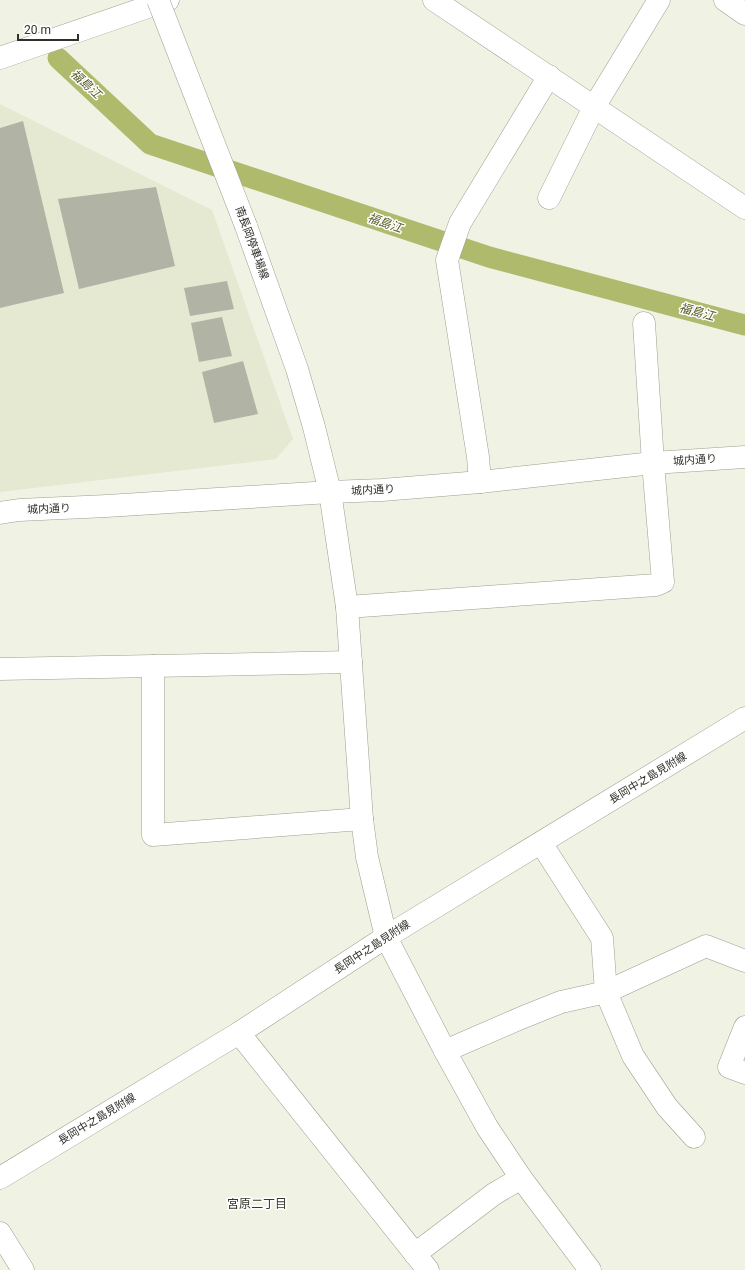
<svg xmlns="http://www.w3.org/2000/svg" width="745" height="1270" font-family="Roboto,'Noto Sans JP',sans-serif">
  <rect width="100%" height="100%" fill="#f0f3e3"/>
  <path fill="#e5e9d1" d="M 0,104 L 212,210 L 293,439 L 276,459 L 0,492 Z"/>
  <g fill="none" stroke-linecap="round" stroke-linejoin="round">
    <path stroke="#afba6d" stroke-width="21" d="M 58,58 L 150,144 L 489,257 L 745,325"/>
  </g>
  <g fill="#b1b4a5">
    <path d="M 23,121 L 64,293 L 0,308 L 0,128 Z"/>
    <path d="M 156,187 L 175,266 L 79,289 L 58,199 Z"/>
    <path d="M 227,281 L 234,309 L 190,316 L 184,288 Z"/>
    <path d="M 222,317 L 232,356 L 199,362 L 191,323 Z"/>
    <path d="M 243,361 L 258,414 L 214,423 L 202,372 Z"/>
  </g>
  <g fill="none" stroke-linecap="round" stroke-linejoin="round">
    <g stroke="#9c9e8f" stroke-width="23">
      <g id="minor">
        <path d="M 434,0 L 745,208"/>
        <path d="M 725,0 L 745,14"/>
        <path d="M 0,58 L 168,0"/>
        <path d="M 549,198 L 594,107 L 659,0"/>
        <path d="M 480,482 L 478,457 L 447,260 L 460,223 L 549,76"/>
        <path d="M 330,492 L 347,607 L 362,819 L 367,857 L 386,937 L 445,1051 L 487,1127 L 521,1178 L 590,1270"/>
        <path d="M 0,513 L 19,510 L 107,506 L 330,492 L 382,490 L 480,482 L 653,463 L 745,457"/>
        <path d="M 347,607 L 656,585 L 663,582 L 653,463 L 644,323"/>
        <path d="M 153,666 L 153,835 L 362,819"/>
        <path d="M 0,669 L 351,662"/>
        <path d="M 541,843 L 602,938 L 606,992 L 633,1056 L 667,1107 L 694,1137"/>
        <path d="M 745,1027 L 729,1067 L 745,1073"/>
        <path d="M 239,1033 L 428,1270"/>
        <path d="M 445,1051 L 521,1018 L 561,1002 L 606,992 L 706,946 L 745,961"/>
        <path d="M 0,1233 L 23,1270"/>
        <path d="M 415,1254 L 494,1194 L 521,1178"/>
      </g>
    </g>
    <g stroke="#9c9e8f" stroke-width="23">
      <g id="major">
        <path d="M 246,226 L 297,369 L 314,427 L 330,492"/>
        <path d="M 0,1178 L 239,1033 L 386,937 L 745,718"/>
      </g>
    </g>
    <use href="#minor" stroke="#fff" stroke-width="22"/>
    <use href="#major" stroke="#fff" stroke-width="22"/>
    <g stroke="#9c9e8f" stroke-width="23" stroke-linecap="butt">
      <path id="major-bridge" d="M 158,0 L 246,226"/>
    </g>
    <use href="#major-bridge" stroke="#fff" stroke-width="22"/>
  </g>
  <g text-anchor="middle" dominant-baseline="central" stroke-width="3" stroke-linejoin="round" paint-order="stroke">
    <g font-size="11" fill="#2f302a" stroke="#fff">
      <text transform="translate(252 243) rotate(70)">南長岡停車場線</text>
      <text transform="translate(695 460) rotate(-4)">城内通り</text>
      <text transform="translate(373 490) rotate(-3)">城内通り</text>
      <text transform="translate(49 509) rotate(-2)">城内通り</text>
      <text transform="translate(648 778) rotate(-31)">長岡中之島見附線</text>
      <text transform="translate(372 947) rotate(-33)">長岡中之島見附線</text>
      <text transform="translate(97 1119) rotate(-31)">長岡中之島見附線</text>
    </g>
    <g font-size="12" font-style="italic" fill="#535a22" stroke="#fff">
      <text transform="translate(86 84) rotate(43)">福島江</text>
      <text transform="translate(385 223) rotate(19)">福島江</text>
      <text transform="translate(697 312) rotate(15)">福島江</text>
    </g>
    <g font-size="12" fill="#36382b" stroke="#fff">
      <text x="257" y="1204">宮原二丁目</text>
    </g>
  </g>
  <path d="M18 34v6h60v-6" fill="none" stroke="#2f302a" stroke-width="2"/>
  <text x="24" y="34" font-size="12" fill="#2f302a" stroke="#ffffff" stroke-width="3" paint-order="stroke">20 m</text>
</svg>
